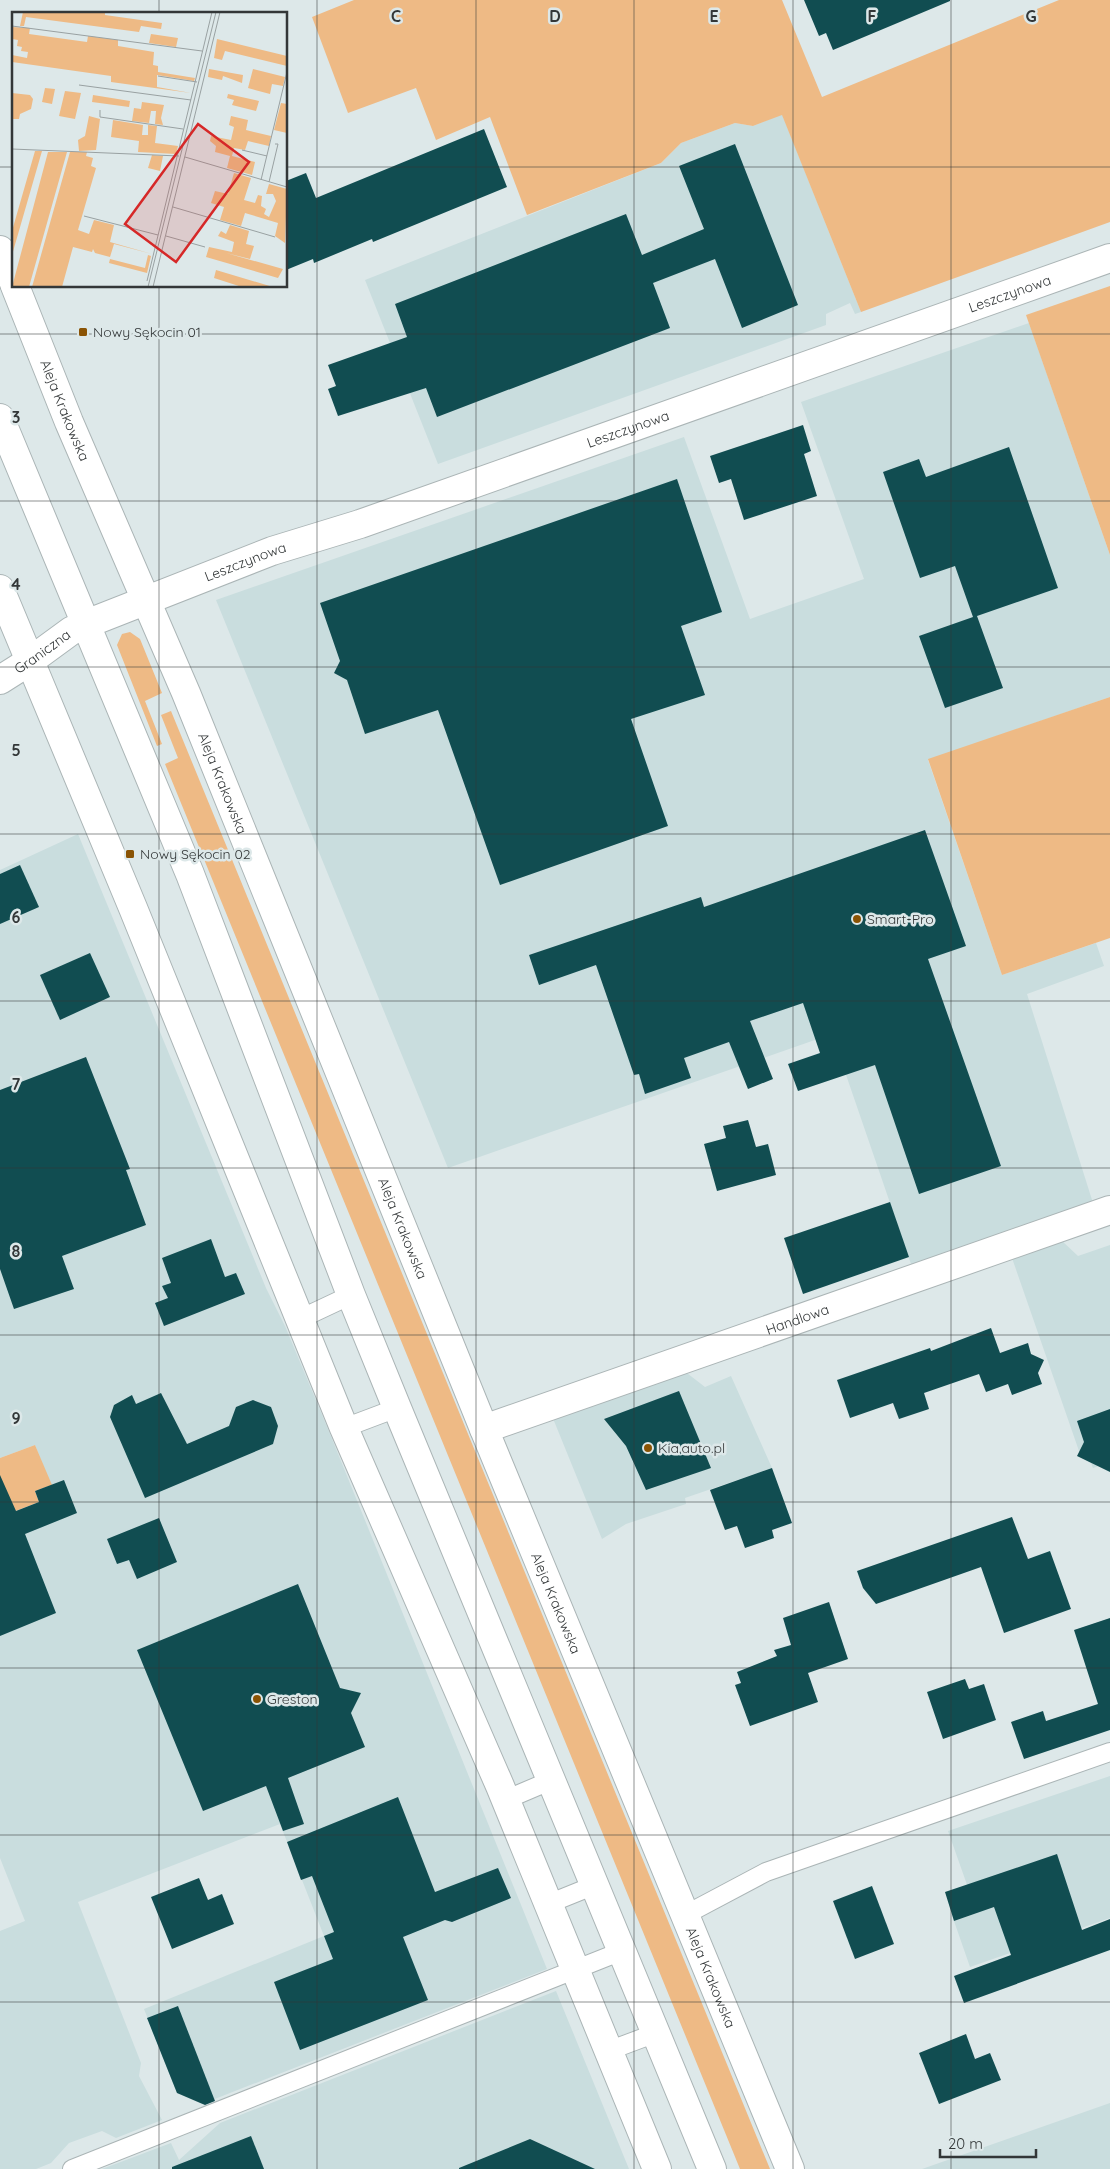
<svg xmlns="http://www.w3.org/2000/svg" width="1110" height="2169" font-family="Quicksand,sans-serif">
  <rect width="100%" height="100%" fill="#dde8e9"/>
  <g fill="#c9ddde">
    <path d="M 782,114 L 861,312 L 855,314 L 850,303 L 826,314 L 826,325 L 438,464 L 365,280 L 661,163 L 681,143 L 735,123 L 753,126 Z"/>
    <path d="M 1029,323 L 1110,555 L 1110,697 L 928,760 L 1002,975 L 1096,943 L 1104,966 L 1027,994 L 1093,1203 L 912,1267 L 832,1034 L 448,1168 L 216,600 L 684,437 L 750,619 L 864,579 L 801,402 Z"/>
    <path d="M 78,834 L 266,1288 L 285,1326 L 330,1434 L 547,1969 L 202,2104 L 177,2093 L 144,2009 L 324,1936 L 280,1824 L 78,1902 L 141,2063 L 139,2076 L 162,2120 L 116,2138 L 102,2131 L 69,2143 L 51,2163 L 36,2169 L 0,2169 L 0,1931 L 25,1921 L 0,1858 L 0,1517 L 39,1502 L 35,1491 L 51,1485 L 35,1445 L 0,1458 L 0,870 Z"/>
    <path d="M 1061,1240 L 1078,1256 L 1110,1245 L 1110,1462 L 1093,1468 L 1091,1463 L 1082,1458 L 1079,1451 L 1012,1258 Z"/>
    <path d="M 683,1370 L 705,1387 L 731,1376 L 772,1468 L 685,1498 L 686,1504 L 626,1524 L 602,1539 L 552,1416 Z"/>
    <path d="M 1110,1776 L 1110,1918 L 970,1967 L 954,1921 L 977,1913 L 948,1831 Z"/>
    <path d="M 556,1991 L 629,2169 L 102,2169 L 171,2143 L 179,2160 L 220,2123 Z"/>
    <path d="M 1110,2103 L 1110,2169 L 922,2169 Z"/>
  </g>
  <g fill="#eeba85">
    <path d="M 354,0 L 782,0 L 822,97 L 1059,0 L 1110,0 L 1110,222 L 861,312 L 782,115 L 753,126 L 735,123 L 681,143 L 661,163 L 527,215 L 490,117 L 436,140 L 416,88 L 348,113 L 312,17 Z"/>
    <path d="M 1110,286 L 1110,555 L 1026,315 Z"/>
    <path d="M 130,632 L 140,639 L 162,693 L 145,701 L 162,744 L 157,746 L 117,645 L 122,634 Z"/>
    <path d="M 1110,697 L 1110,938 L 1002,975 L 928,759 Z"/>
    <path d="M 171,711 L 770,2169 L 740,2169 L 165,764 L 178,758 L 161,715 Z"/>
    <path d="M 35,1445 L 52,1485 L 35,1491 L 39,1502 L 0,1517 L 0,1458 Z"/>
  </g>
  <g fill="#114d51">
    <path d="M 804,0 L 950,0 L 950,1 L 833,50 L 826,33 L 819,36 Z"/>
    <path d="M 484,129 L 507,187 L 373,242 L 372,239 L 314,263 L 313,259 L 286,270 L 286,181 L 306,173 L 316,198 Z"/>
    <path d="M 735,144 L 798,305 L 742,328 L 715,259 L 653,283 L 670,328 L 437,417 L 426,388 L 338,416 L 328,389 L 336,386 L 328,365 L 407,337 L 395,304 L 626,214 L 642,255 L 704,229 L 679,166 Z"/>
    <path d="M 803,425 L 811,451 L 804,454 L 817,496 L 744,520 L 731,479 L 719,483 L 710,456 Z"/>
    <path d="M 1009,447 L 1058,588 L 977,616 L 1003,688 L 945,708 L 919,636 L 973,617 L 955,566 L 920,578 L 883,472 L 919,459 L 926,477 Z"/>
    <path d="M 677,479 L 722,612 L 681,626 L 705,695 L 631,719 L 668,826 L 500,885 L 438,710 L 365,734 L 347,680 L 334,673 L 340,661 L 320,603 Z"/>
    <path d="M 925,830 L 966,946 L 928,959 L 1001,1166 L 919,1194 L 875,1065 L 798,1091 L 788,1064 L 820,1053 L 803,1003 L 750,1021 L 773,1079 L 748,1089 L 729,1042 L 684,1058 L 691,1078 L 645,1094 L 639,1074 L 634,1075 L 596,965 L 539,985 L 529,955 L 701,897 L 704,907 Z"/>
    <path d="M 20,865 L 39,907 L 0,924 L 0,874 Z"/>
    <path d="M 90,953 L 110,997 L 60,1020 L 40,975 Z"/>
    <path d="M 86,1057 L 130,1169 L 126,1170 L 146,1225 L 62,1256 L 74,1289 L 14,1309 L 0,1269 L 0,1090 Z"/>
    <path d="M 748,1120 L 756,1147 L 768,1144 L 776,1175 L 717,1191 L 704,1144 L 726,1138 L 723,1126 Z"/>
    <path d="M 890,1202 L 909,1257 L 803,1294 L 784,1238 Z"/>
    <path d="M 211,1239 L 225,1277 L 236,1273 L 245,1294 L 164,1326 L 155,1303 L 168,1298 L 162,1286 L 171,1283 L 162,1258 Z"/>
    <path d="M 991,1328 L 1000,1353 L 1028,1343 L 1031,1354 L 1044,1360 L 1038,1373 L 1042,1384 L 1012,1395 L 1008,1384 L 986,1392 L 979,1374 L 924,1393 L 929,1409 L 899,1419 L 893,1403 L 850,1418 L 837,1380 L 930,1348 L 931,1351 Z"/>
    <path d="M 679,1391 L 711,1468 L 646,1490 L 626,1446 L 604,1419 Z"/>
    <path d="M 161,1393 L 187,1444 L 229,1426 L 236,1407 L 253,1400 L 271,1407 L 278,1426 L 273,1444 L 145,1498 L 110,1417 L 114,1405 L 132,1395 L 136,1404 Z"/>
    <path d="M 1110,1409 L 1110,1472 L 1077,1456 L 1084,1442 L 1077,1421 Z"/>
    <path d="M 772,1468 L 792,1523 L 772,1530 L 774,1538 L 745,1548 L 737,1526 L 725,1530 L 710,1490 Z"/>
    <path d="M 0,1475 L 16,1511 L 39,1502 L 35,1491 L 64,1480 L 77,1513 L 25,1534 L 56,1613 L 0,1636 Z"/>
    <path d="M 1012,1517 L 1028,1559 L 1050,1551 L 1071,1609 L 1004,1633 L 981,1567 L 876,1604 L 863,1588 L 857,1571 Z"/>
    <path d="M 159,1518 L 177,1562 L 137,1579 L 129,1560 L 117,1564 L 107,1539 Z"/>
    <path d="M 298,1584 L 340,1688 L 361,1693 L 351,1713 L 365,1747 L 288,1778 L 304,1824 L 283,1831 L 266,1786 L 203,1811 L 137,1650 Z"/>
    <path d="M 829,1602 L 848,1659 L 808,1673 L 818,1702 L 750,1726 L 735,1685 L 741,1683 L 737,1672 L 777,1656 L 774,1650 L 791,1645 L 783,1618 Z"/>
    <path d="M 1110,1618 L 1110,1730 L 1024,1759 L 1011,1722 L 1043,1711 L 1046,1721 L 1098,1704 L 1074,1630 Z"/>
    <path d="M 965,1679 L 969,1689 L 984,1684 L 996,1720 L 943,1739 L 927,1692 Z"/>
    <path d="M 398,1797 L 435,1892 L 498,1868 L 511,1898 L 452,1922 L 445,1920 L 403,1937 L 428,2000 L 300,2050 L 274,1982 L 333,1959 L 324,1936 L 334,1932 L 312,1876 L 301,1880 L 287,1842 Z"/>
    <path d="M 1057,1854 L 1082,1930 L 1110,1919 L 1110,1950 L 964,2003 L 954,1976 L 1011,1955 L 994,1907 L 954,1921 L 945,1892 Z"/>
    <path d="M 199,1878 L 208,1900 L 222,1894 L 234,1924 L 172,1949 L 151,1897 Z"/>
    <path d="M 872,1886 L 894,1944 L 855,1959 L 833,1901 Z"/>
    <path d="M 178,2006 L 215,2101 L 205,2105 L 177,2093 L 147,2018 Z"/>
    <path d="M 966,2034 L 975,2059 L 990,2053 L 1001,2080 L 939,2104 L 919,2053 Z"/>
    <path d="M 251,2136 L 264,2169 L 172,2169 L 172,2167 Z"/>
    <path d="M 530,2139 L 595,2169 L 459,2169 L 459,2168 Z"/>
  </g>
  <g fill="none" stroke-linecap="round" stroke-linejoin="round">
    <g stroke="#abb5b6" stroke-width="20">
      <g id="service">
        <path d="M 300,1319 L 351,1295"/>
        <path d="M 344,1428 L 397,1408"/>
        <path d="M 505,1800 L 552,1780"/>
        <path d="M 548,1904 L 595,1885"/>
        <path d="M 685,1915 L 766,1872 L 1110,1752"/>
        <path d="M 608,2051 L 656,2033"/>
        <path d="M 72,2169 L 622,1951"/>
      </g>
    </g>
    <g stroke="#abb5b6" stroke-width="30">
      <g id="minor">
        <path d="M 0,589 L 133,908 L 344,1428 L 500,1786 L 657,2169"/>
        <path id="s1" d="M 0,680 L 30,661 L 71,631 L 86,624 L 272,551 L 360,524 L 1110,258"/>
        <path id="s2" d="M 484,1429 L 1110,1210"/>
      </g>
    </g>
    <g stroke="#abb5b6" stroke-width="30">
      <g id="secondary">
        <path d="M 0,250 L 14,283"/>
        <path id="s3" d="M 15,286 L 69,422 L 186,693 L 484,1429 L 790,2169"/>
        <path d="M 0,418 L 190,874 L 351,1295 L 397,1408 L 712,2169"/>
      </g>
    </g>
    <use href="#service" stroke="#fff" stroke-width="18"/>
    <use href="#minor" stroke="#fff" stroke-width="28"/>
    <use href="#secondary" stroke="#fff" stroke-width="28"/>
  </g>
  <path fill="none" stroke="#333738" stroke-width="1" stroke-opacity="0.55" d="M 159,0 L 159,14M 317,0 L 317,2169M 476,0 L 476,2169M 634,0 L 634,2169M 793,0 L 793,2169M 951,0 L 951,2169M 0,167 L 14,167M 286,167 L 1110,167M 159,286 L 159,2169M 0,334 L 1110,334M 0,501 L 1110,501M 0,667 L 1110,667M 0,834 L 1110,834M 0,1001 L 1110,1001M 0,1168 L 1110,1168M 0,1335 L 1110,1335M 0,1502 L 1110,1502M 0,1668 L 1110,1668M 0,1835 L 1110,1835M 0,2002 L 1110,2002"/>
  <g fill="#8a5304" stroke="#dde8e9" stroke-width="2">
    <rect x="78" y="327" width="10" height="10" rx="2.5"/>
    <rect x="125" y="849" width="10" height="10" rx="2.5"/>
    <circle cx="857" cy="919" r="5"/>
    <circle cx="648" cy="1448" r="5"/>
    <circle cx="257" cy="1699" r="5"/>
  </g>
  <g text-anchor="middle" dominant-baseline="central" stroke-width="5" stroke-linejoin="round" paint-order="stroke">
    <g font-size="14" fill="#333738" stroke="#dde8e9">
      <text stroke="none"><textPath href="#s1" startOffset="1084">Leszczynowa</textPath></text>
      <text stroke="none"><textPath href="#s3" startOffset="134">Aleja Krakowska</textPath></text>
      <text stroke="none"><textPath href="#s1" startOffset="679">Leszczynowa</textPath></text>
      <text stroke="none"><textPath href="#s1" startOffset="274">Leszczynowa</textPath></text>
      <text stroke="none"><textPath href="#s1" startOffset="51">Graniczna</textPath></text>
      <text stroke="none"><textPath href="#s3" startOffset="539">Aleja Krakowska</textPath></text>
      <text stroke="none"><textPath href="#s3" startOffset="1019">Aleja Krakowska</textPath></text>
      <text stroke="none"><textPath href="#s2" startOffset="332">Handlowa</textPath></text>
      <text stroke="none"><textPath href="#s3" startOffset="1424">Aleja Krakowska</textPath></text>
      <text stroke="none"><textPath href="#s3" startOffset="1829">Aleja Krakowska</textPath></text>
    </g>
    <g font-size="14" fill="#333738" stroke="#dde8e9" text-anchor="start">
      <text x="93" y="332">Nowy Sękocin 01</text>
      <text x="140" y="854">Nowy Sękocin 02</text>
      <text x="867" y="919">Smart-Pro</text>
      <text x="658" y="1448">Kia.auto.pl</text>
      <text x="267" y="1699">Greston</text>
    </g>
  </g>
  <g transform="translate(12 12)">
    <rect width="275" height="275" fill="#dde8e9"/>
    <path d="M 11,0 L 93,0 L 93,3 L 150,11 L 149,17 L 129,14 L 127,20 L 14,5 L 12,14 L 8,14 ZM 0,15 L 18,16 L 17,22 L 75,30 L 76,24 L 106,28 L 106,34 L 142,40 L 141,53 L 146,54 L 146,60 L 183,66 L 182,69 L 145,63 L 145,75 L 179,81 L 99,70 L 99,64 L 0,50 L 0,43 L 15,46 L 16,40 L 9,39 L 10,35 L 5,34 L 6,28 L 0,27 ZM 139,22 L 166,26 L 164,35 L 137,31 ZM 205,27 L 275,44 L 275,54 L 213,39 L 210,48 L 202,46 ZM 197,57 L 231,63 L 230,71 L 211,64 L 210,68 L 196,65 ZM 241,57 L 273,65 L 271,74 L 260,72 L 258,82 L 236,76 ZM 33,76 L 43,77 L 40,92 L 30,90 ZM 53,79 L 69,81 L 63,107 L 47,104 ZM 0,81 L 18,83 L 21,87 L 19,97 L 8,102 L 7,107 L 0,107 ZM 216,82 L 247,89 L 244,99 L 220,93 L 222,88 L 215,86 ZM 81,83 L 118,89 L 117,95 L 80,90 ZM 130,90 L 152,93 L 149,106 L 151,113 L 143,112 L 144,99 L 139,99 L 137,111 L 120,109 L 122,96 L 129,97 ZM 269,91 L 275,92 L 275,121 L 262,118 ZM 77,104 L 88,107 L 84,138 L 67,139 L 66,128 L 73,124 ZM 219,104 L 236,108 L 234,118 L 259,124 L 257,134 L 236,129 L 233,138 L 222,136 L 220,144 L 243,150 L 240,163 L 215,156 L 218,144 L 203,140 L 204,134 L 198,129 L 199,124 L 219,128 L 222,115 L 217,113 ZM 101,108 L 131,113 L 130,123 L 136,123 L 136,113 L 145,114 L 143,131 L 166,134 L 164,142 L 126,140 L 127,129 L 99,125 ZM 23,139 L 30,139 L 0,243 L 0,219 ZM 36,140 L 55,140 L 17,275 L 0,275 ZM 58,140 L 75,140 L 74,144 L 81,146 L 79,154 L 84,156 L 66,218 L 77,222 L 82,208 L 102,213 L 98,230 L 140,242 L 102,232 L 98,245 L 83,241 L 81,237 L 80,240 L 61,235 L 50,275 L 20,275 ZM 140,143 L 151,144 L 148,159 L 136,156 ZM 222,161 L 239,166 L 232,188 L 243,191 L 246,183 L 250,184 L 249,194 L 254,197 L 252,202 L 257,205 L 264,189 L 261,182 L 254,182 L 257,172 L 275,177 L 273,231 L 263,224 L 266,211 L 233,201 L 229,214 L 208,208 L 212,195 L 199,191 L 203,179 L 216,182 ZM 218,213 L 237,219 L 234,232 L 242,234 L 238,247 L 214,241 L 271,257 L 266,266 L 194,245 L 197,235 L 220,240 L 222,230 L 206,224 L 209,219 L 214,222 ZM 136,243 L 139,244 L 135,261 L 97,251 L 98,247 L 133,256 ZM 204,258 L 261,275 L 230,275 L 202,266 Z" fill="#eeba85"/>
    <path fill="none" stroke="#99a1a2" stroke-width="1" d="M 0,14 L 190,39M 146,64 L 185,70M 67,73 L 179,88M 88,98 L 88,105 L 171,117M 0,137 L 167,144M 230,138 L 255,144M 173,145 L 275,175M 249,168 L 275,60M 257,170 L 266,132 L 263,132M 161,195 L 263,225M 72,204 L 146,223M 154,224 L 193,235M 135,269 L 200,0M 136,275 L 204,0M 141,275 L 208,0"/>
    <path fill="#d62828" fill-opacity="0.15" stroke="#d62828" stroke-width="2.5" d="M 186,112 L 237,150 L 164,250 L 113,212 Z"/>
    <rect width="275" height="275" fill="none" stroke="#333738" stroke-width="2.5"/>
  </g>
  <g font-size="16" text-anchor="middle" font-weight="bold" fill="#333738" stroke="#dde8e9" stroke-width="5" stroke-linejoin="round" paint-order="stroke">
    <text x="396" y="22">C</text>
    <text x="555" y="22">D</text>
    <text x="714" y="22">E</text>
    <text x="872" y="22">F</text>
    <text x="1031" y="22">G</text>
    <text x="16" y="423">3</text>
    <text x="16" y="590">4</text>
    <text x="16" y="756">5</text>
    <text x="16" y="923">6</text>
    <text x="16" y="1090">7</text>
    <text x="16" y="1257">8</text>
    <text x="16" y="1424">9</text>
  </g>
  <path d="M940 2149v8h96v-8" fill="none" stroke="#333738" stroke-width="2.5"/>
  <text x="948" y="2149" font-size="15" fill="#333738" stroke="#dde8e9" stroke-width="4" paint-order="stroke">20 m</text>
</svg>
